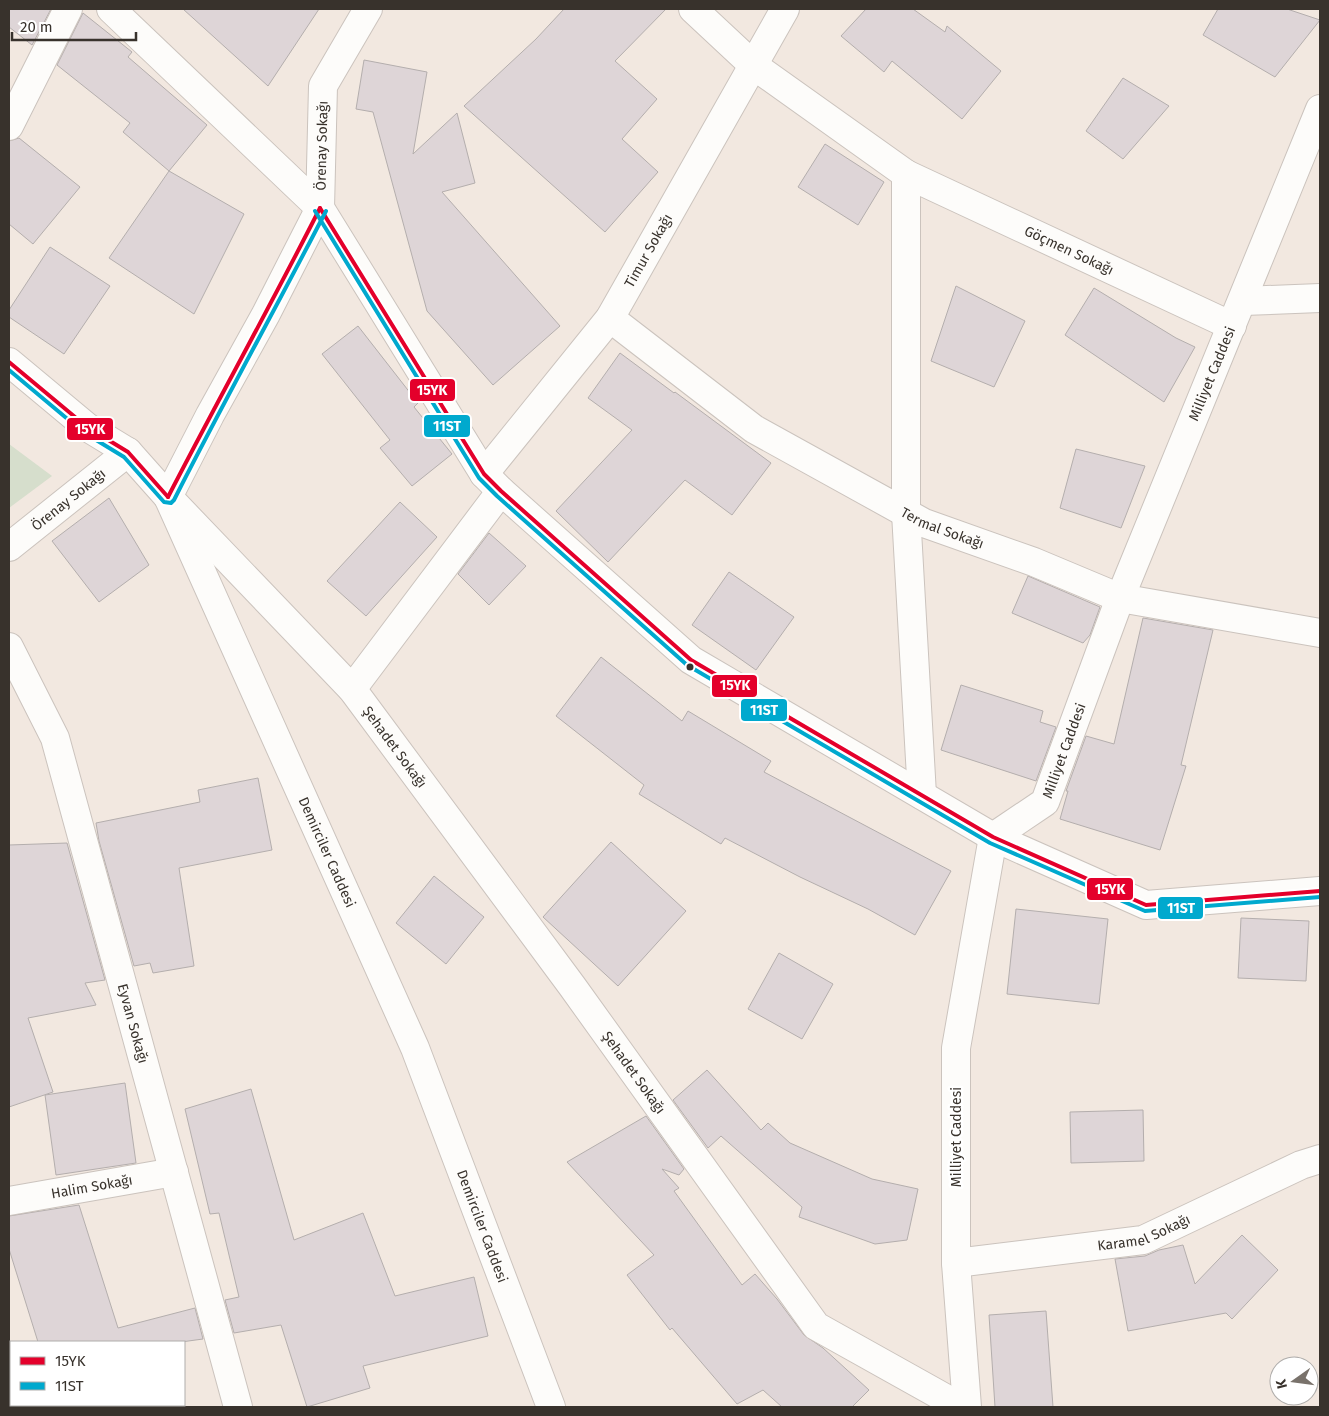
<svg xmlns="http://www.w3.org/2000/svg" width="1329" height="1416" font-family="'Fira Sans',sans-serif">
  <rect width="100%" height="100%" fill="#f2e8e0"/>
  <path fill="#d6decc" d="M 9,444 L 52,476 L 9,508 Z"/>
  <g fill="#ded5d7" stroke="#b4aead">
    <path d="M 9,9 L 51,9 L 32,45 L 9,27 Z"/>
    <path d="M 183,9 L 319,9 L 268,86 Z"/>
    <path d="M 564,9 L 666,9 L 615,61 L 657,99 L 622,139 L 658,172 L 605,232 L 464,106 L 536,39 Z"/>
    <path d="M 866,9 L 913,9 L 945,32 L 947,26 L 1001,71 L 962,119 L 892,61 L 884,72 L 841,36 Z"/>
    <path d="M 1218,9 L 1287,9 L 1320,20 L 1275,77 L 1203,35 Z"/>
    <path d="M 83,13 L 132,52 L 128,57 L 207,125 L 169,171 L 123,132 L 130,123 L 57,65 Z"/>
    <path d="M 364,60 L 427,72 L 413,154 L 457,113 L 475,183 L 442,192 L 560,326 L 493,385 L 427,311 L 373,112 L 356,109 Z"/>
    <path d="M 1123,78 L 1169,106 L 1123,159 L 1086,131 Z"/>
    <path d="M 19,138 L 80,187 L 33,244 L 9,224 L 9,141 Z"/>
    <path d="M 825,144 L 884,182 L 858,225 L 798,187 Z"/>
    <path d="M 169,171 L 244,214 L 194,314 L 109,258 Z"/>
    <path d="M 50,247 L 110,286 L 64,354 L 9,317 L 9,310 Z"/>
    <path d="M 956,286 L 1025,321 L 994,387 L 931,361 Z"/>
    <path d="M 1094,288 L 1176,338 L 1195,347 L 1164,402 L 1065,335 Z"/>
    <path d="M 358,326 L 418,403 L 414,407 L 452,454 L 412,486 L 380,448 L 390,440 L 322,354 Z"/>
    <path d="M 620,353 L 674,393 L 675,392 L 771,463 L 732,515 L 685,480 L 608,562 L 556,511 L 632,430 L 588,398 Z"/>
    <path d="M 1076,449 L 1145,466 L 1121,528 L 1060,508 Z"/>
    <path d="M 109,498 L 149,565 L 99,602 L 52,541 Z"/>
    <path d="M 400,502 L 437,537 L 366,616 L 327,581 Z"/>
    <path d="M 489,533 L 526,566 L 489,605 L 458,574 Z"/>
    <path d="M 729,572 L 794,617 L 756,670 L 692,625 Z"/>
    <path d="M 1028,576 L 1100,607 L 1090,635 L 1083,643 L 1012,613 Z"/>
    <path d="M 1143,618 L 1213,630 L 1181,765 L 1186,766 L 1160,850 L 1060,819 L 1068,791 L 1066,791 L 1086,736 L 1114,744 Z"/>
    <path d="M 601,657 L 682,721 L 688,711 L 771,761 L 764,772 L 951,871 L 915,935 L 868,909 L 800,877 L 725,838 L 721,844 L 639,794 L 644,785 L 556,716 Z"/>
    <path d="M 961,685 L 1043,711 L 1040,722 L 1056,727 L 1036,781 L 941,750 Z"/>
    <path d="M 258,778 L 272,850 L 179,868 L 194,966 L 153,973 L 150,963 L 134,966 L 99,841 L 96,823 L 200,802 L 198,790 Z"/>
    <path d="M 611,842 L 686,911 L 618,986 L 543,917 Z"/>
    <path d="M 67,843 L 105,980 L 85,983 L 96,1005 L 28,1018 L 53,1092 L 9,1107 L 9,845 Z"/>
    <path d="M 434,876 L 484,917 L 446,964 L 396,923 Z"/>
    <path d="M 1016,909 L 1108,919 L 1099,1004 L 1007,994 Z"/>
    <path d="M 1241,918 L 1309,921 L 1306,981 L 1238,978 Z"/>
    <path d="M 779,953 L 833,984 L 802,1039 L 748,1009 Z"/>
    <path d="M 707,1070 L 761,1130 L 768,1123 L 790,1143 L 872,1179 L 918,1189 L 907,1240 L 875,1244 L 799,1217 L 802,1207 L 721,1136 L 708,1148 L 673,1100 Z"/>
    <path d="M 125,1083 L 136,1163 L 56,1175 L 45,1095 Z"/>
    <path d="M 251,1089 L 294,1240 L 363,1213 L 395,1296 L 474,1277 L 488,1336 L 363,1366 L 370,1388 L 307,1407 L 281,1325 L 234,1333 L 225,1300 L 239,1297 L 219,1213 L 210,1214 L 185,1109 Z"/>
    <path d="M 1143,1110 L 1144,1161 L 1071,1163 L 1070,1112 Z"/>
    <path d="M 646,1116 L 684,1169 L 679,1175 L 662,1169 L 679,1188 L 674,1191 L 742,1285 L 755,1274 L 777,1299 L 804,1335 L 823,1348 L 869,1390 L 852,1407 L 782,1407 L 763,1390 L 737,1404 L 672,1328 L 670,1330 L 627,1275 L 654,1255 L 567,1162 Z"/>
    <path d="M 79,1205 L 118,1328 L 195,1308 L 203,1339 L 181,1342 L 38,1342 L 9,1249 L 9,1216 Z"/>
    <path d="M 1242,1235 L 1278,1270 L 1232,1319 L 1226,1313 L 1128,1331 L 1115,1259 L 1145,1256 L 1159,1250 L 1183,1245 L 1195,1284 Z"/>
    <path d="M 1046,1311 L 1053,1407 L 995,1407 L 989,1315 Z"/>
  </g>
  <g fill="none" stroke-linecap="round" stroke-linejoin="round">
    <g stroke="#cbc3bd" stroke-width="30">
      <g id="minor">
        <path d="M 111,9 L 320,208 L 484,474 L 501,491 L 691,660 L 993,837 L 1146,905 L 1320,891"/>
        <path d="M 693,9 L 753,65 L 906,174 L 906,513 L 922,795"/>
        <path d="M 9,126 L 68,9"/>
        <path id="s1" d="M 906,174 L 1232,326"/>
        <path d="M 1243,301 L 1320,298"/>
        <path id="s2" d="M 610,318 L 754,429 L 924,523 L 1034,562 L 1120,598 L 1320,633"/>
        <path id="s3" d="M 9,362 L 87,427 L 128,452 L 168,497 L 415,1048 L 551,1407"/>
        <path id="s4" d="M 484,474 L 610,318 L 785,9"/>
        <path id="s5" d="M 168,497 L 352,689 L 572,986 L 816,1326 L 961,1407"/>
        <path id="s6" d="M 168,497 L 210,415 L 266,314 L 320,208 L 323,86 L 368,9"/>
        <path id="s7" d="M 9,547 L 128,452"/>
        <path id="s8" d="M 9,647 L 55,738 L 238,1407"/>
        <path d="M 352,689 L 501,491"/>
        <path id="s9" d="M 9,1201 L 174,1172"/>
        <path id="s10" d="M 956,1263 L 1143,1240 L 1301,1165 L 1320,1159"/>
        <path id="s11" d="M 967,1407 L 956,1263 L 956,1048 L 993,837 L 1045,802 L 1120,598 L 1320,109"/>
      </g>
    </g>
    <use href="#minor" stroke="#fdfcfa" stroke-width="28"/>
    <g stroke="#fff" stroke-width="8">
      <g id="bus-1">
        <path d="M 320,208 L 484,474 L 501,491 L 691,660 L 993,837 L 1146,905 L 1320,891"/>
        <path d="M 9,362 L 87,427 L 128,452 L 168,497"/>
        <path d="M 168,497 C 218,400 271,305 320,208"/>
      </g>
    </g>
    <g stroke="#fff" stroke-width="8">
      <g id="bus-2">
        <path d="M 315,211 L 479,478 L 497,496 L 687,665 L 990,843 L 1145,911 L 1320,897"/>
        <path d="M 9,370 L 83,432 L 124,457 L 164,502 L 171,503 L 174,500 C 223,403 276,308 326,211"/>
      </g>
    </g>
    <use href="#bus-1" stroke="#e4002b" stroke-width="4"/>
    <use href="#bus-2" stroke="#00a9ce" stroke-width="4"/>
  </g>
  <circle fill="#38322c" stroke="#fff" stroke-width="2" cx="690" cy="667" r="4.5"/>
  <g text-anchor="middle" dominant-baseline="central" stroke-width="5" stroke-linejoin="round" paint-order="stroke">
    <g font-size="14" fill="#38322c" stroke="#fff">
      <text stroke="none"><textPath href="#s6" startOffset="389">Örenay Sokağı</textPath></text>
      <text stroke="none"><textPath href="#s1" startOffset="180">Göçmen Sokağı</textPath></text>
      <text stroke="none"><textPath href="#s4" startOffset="278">Timur Sokağı</textPath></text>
      <text stroke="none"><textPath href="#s11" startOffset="1096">Milliyet Caddesi</textPath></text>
      <text stroke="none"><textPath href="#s7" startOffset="76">Örenay Sokağı</textPath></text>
      <text stroke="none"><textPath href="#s2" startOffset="395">Termal Sokağı</textPath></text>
      <text stroke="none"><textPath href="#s5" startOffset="338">Şehadet Sokağı</textPath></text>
      <text stroke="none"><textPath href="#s11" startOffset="691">Milliyet Caddesi</textPath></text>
      <text stroke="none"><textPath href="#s3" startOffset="599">Demirciler Caddesi</textPath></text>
      <text stroke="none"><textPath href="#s8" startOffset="398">Eyvan Sokağı</textPath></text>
      <text stroke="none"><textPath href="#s5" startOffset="742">Şehadet Sokağı</textPath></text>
      <text transform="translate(956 1137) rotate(-90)">Milliyet Caddesi</text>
      <text stroke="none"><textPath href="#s9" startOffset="84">Halim Sokağı</textPath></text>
      <text stroke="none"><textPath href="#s3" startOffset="1004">Demirciler Caddesi</textPath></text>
      <text stroke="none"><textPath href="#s10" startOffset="191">Karamel Sokağı</textPath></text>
    </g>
  </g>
  <g stroke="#fff" stroke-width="2">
    <rect x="409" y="378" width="47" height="24" rx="5" fill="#e4002b"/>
    <rect x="423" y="414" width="48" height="24" rx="5" fill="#00a9ce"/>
    <rect x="66" y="417" width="48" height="24" rx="5" fill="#e4002b"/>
    <rect x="711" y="674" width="47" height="24" rx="5" fill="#e4002b"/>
    <rect x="740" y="698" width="48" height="24" rx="5" fill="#00a9ce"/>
    <rect x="1086" y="877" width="48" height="24" rx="5" fill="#e4002b"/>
    <rect x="1157" y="896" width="47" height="24" rx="5" fill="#00a9ce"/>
  </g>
  <g font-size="14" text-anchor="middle" font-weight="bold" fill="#fff">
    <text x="432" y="395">15YK</text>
    <text x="447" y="431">11ST</text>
    <text x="90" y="434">15YK</text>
    <text x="735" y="690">15YK</text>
    <text x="764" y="715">11ST</text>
    <text x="1110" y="894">15YK</text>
    <text x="1181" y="913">11ST</text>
  </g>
  <rect width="1329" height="1416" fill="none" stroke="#38322c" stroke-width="20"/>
  <rect x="10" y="1341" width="175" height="65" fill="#ffffff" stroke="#afadab"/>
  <rect x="20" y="1357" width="25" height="8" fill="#e4002b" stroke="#afadab"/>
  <text x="55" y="1366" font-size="15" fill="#38322c">15YK</text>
  <rect x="20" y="1382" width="25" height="8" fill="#00a9ce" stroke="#afadab"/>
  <text x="55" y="1391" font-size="15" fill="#38322c">11ST</text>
  <g transform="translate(1294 1381) rotate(256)"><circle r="24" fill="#ffffff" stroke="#afadab"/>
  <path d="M0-4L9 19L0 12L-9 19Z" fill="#79726b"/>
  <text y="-8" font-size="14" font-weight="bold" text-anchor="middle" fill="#38322c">K</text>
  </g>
  <path d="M12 32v8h124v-8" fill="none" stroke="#38322c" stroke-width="2.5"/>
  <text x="20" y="32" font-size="15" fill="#38322c" stroke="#ffffff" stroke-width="4" paint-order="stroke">20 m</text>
</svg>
